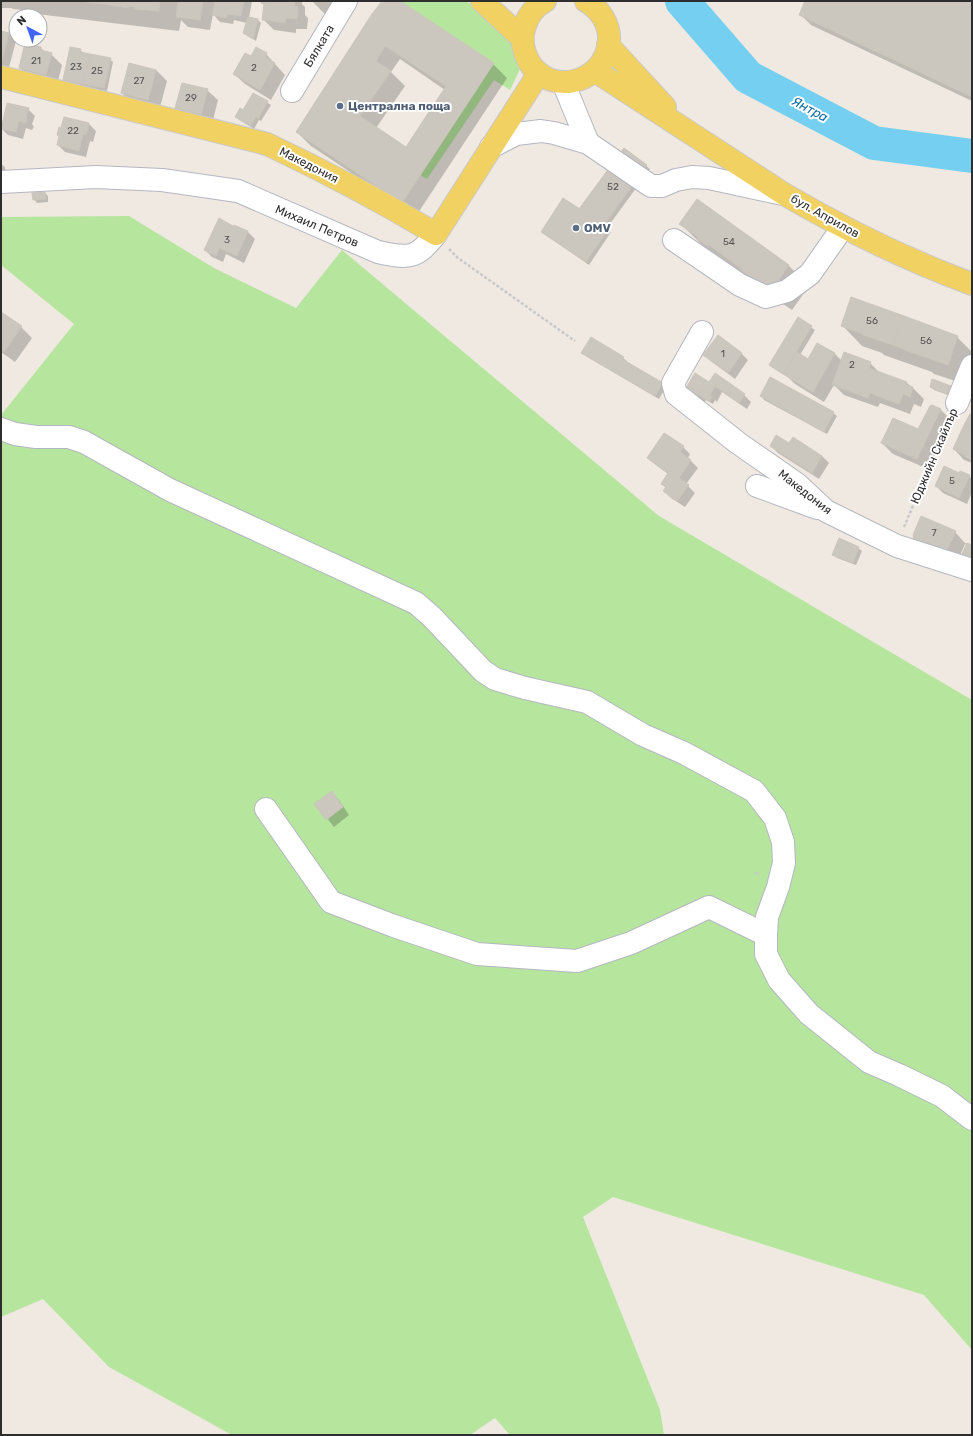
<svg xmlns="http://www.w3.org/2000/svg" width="973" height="1436" font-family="Rubik,sans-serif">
  <rect width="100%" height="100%" fill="#efe9e1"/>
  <g fill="#b6e59e">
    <path d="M 400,1 L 466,1 L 489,15 L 516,37 L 519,54 L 520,69 L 510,90 L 494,80 L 427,179 L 420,175 L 494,63 Z"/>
    <path d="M 129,216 L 214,268 L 296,308 L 342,250 L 659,516 L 972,700 L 972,1350 L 924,1295 L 613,1197 L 583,1217 L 660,1410 L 664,1435 L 510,1435 L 495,1418 L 470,1435 L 232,1435 L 109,1367 L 43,1299 L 1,1317 L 1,415 L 74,324 L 1,265 L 1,217 Z"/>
  </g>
  <g fill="#0003" fill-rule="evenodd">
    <path d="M 1,1 L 252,1 L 249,18 L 258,20 L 261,23 L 256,41 L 244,33 L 247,23 L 234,20 L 233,24 L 220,22 L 213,14 L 210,30 L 188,27 L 181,20 L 179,31 L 37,14 L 33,11 L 13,9 L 11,8 L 1,8 Z"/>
    <path d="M 262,1 L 302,1 L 302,4 L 305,7 L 305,15 L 308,18 L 307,29 L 296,29 L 296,33 L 274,30 L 263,19 L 265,6 L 262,3 Z"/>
    <path d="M 305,1 L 342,1 L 345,15 L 324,13 L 313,2 Z"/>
    <path d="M 383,1 L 398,1 L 493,64 L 507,78 L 416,216 L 311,146 L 297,132 ZM 400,59 L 445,90 L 406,148 L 376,128 L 405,86 L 391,72 Z"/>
    <path d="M 806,1 L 972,1 L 972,101 L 811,25 L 800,14 Z"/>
    <path d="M 1,32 L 9,34 L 16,41 L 8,71 L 1,69 Z"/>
    <path d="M 41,48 L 45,52 L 51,54 L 62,65 L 57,85 L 31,79 L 20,68 Z"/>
    <path d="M 80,50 L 84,53 L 110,59 L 113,62 L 107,91 L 95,89 L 94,94 L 75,90 L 64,79 Z"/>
    <path d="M 266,54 L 285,75 L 271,100 L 245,84 L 234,74 L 251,58 Z"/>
    <path d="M 156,70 L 167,81 L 159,111 L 133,104 L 122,93 Z"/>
    <path d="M 207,90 L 218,100 L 212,124 L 187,118 L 176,107 Z"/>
    <path d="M 253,94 L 271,105 L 261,121 L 259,120 L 254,129 L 236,117 L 243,111 Z"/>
    <path d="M 28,109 L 35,116 L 32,124 L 34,127 L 32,130 L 26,128 L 23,139 L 8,135 L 1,128 Z"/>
    <path d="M 64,118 L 89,124 L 96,131 L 93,142 L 90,141 L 86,157 L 65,152 L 58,145 Z"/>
    <path d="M 624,149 L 650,169 L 607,228 L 611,232 L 589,265 L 542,232 L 580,210 Z"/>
    <path d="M 1,164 L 5,167 L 6,178 L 1,178 Z"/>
    <path d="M 45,193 L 48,196 L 48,202 L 37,203 L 34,199 Z"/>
    <path d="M 697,200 L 789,266 L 809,286 L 792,310 L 762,290 L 756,284 L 730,265 L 729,266 L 719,259 L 701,244 L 681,224 Z"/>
    <path d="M 234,226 L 248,232 L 255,239 L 244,263 L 226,254 L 223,262 L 212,257 L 205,250 Z"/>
    <path d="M 1,313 L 21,327 L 32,338 L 15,362 L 1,352 Z"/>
    <path d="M 798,319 L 815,330 L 800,355 L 808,360 L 818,344 L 835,354 L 842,361 L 870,363 L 881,374 L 907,383 L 913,388 L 924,399 L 921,407 L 914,404 L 910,414 L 880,403 L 878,407 L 844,395 L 834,385 L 824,402 L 795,384 L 788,377 L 774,368 Z"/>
    <path d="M 842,325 L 957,337 L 972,352 L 972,374 L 968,385 L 934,374 L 932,372 L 884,355 L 882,353 L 862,346 Z"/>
    <path d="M 583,353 L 623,358 L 627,361 L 626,362 L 663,384 L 666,387 L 659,399 L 586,356 Z"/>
    <path d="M 741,353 L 748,360 L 735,379 L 712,362 L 705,355 Z"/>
    <path d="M 709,383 L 744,395 L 751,402 L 747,409 L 722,392 L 717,402 L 715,400 L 713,404 L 706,400 L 703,406 L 685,392 Z"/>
    <path d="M 931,387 L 950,387 L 953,390 L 951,396 L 934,390 Z"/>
    <path d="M 761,396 L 833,413 L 837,416 L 827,434 L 764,400 Z"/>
    <path d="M 940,409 L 951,420 L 928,469 L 893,454 L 882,443 L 919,430 Z"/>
    <path d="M 972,411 L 972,458 L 965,454 L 965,456 L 972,460 L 972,463 L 964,460 L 954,449 Z"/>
    <path d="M 665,434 L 683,447 L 690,454 L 688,458 L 698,468 L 686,484 L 695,493 L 685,507 L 671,498 L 664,491 L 666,488 L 662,484 L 668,474 L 656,465 L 649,458 Z"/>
    <path d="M 789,444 L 822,456 L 829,463 L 819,479 L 778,453 L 771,446 Z"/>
    <path d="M 969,476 L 972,479 L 972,492 L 967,504 L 943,493 L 936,486 Z"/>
    <path d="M 955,532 L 965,543 L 972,546 L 965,544 L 957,562 L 926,550 Z"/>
    <path d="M 858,548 L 862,551 L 856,565 L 837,558 L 834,555 Z"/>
    <path d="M 332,793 L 339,800 L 349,815 L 334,827 L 316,804 Z"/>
  </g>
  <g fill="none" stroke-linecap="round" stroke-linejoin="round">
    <path stroke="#75cff0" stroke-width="34" d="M 682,1 L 748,77 L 874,143 L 972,156"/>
  </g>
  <g fill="#cbc7bf" stroke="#cbc5ba" fill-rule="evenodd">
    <path d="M 78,1 L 104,1 L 104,4 Z"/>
    <path d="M 104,1 L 160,1 L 159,11 L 135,9 L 135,7 L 128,6 L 128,8 L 104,4 Z"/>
    <path d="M 178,1 L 203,1 L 200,20 L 176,17 Z"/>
    <path d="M 215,1 L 244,1 L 241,16 L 227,14 L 226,18 L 212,15 Z"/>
    <path d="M 261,1 L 295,1 L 294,6 L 298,7 L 297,19 L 286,18 L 285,23 L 262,20 L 264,4 L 261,3 Z"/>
    <path d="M 382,1 L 400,1 L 494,63 L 402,203 L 296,132 L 372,14 ZM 385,46 L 446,86 L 406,147 L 360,116 L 391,71 L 376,61 Z"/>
    <path d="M 805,1 L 972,1 L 972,92 L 970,96 L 799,15 Z"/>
    <path d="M 248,17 L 258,19 L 253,39 L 243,33 Z"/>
    <path d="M 1,31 L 9,33 L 1,64 Z"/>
    <path d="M 25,43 L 41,47 L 41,50 L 52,53 L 46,75 L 19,68 Z"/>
    <path d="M 70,47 L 81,49 L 80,52 L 90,54 L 83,84 L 63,80 Z"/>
    <path d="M 256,47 L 267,53 L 265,57 L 275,63 L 260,90 L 233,74 L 245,53 L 251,56 Z"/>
    <path d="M 90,54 L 111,58 L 104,88 L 83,84 Z"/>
    <path d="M 129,63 L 156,70 L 148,100 L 121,93 Z"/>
    <path d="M 182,83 L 208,89 L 201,114 L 175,108 Z"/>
    <path d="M 253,93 L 268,101 L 258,119 L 256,117 L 250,126 L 235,117 L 240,108 L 243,110 Z"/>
    <path d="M 7,103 L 29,108 L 26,116 L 27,121 L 25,123 L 19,121 L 16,132 L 1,129 Z"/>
    <path d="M 64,117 L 89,123 L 86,135 L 83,134 L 79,151 L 57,145 L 59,136 L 57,135 L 59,127 L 61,128 Z"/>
    <path d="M 624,148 L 647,165 L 604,225 L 579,209 Z"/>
    <path d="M 45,192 L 46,199 L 33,200 L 32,193 Z"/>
    <path d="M 563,198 L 609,228 L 586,262 L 541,232 Z"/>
    <path d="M 697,199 L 789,265 L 772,290 L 741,270 L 742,269 L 709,245 L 708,246 L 697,239 L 698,237 L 679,224 Z"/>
    <path d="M 219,218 L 233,226 L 234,225 L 248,231 L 237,256 L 219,248 L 216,256 L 204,250 Z"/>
    <path d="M 851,297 L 904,316 L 893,345 L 863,335 L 863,334 L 841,326 Z"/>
    <path d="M 1,312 L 22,326 L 4,352 L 1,350 Z"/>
    <path d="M 904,316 L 958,336 L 948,365 L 913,353 L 893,345 Z"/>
    <path d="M 798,317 L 812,326 L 783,374 L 769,365 Z"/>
    <path d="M 718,335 L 742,353 L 728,373 L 703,355 Z"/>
    <path d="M 591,337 L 624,357 L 622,359 L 663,383 L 655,396 L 581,353 Z"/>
    <path d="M 817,343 L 835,353 L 813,392 L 783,374 L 797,352 L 808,359 Z"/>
    <path d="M 844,352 L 871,362 L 869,368 L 907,382 L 906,385 L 913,387 L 910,397 L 903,394 L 899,404 L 870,393 L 868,398 L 832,385 Z"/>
    <path d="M 695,373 L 709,382 L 715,373 L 745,394 L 739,403 L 715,386 L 710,395 L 701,390 L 695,400 L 683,393 Z"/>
    <path d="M 770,377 L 834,412 L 824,432 L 760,396 Z"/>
    <path d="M 932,379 L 951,386 L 947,394 L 930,387 Z"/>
    <path d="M 701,390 L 712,397 L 709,401 L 698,395 Z"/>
    <path d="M 932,405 L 941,409 L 917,459 L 881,443 L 893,418 L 918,429 L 930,406 Z"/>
    <path d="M 970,414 L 972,415 L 972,428 L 964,425 Z"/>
    <path d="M 964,425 L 972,428 L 972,459 L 953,449 Z"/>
    <path d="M 664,433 L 684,446 L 680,452 L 691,460 L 679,478 L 689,485 L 677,501 L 663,491 L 666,487 L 661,484 L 668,473 L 647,458 Z"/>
    <path d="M 776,435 L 789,443 L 793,437 L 822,456 L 812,473 L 770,446 Z"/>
    <path d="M 944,466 L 959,473 L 960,471 L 970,475 L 959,498 L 935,486 Z"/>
    <path d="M 921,516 L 956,531 L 946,552 L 934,546 L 934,548 L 914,540 L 913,535 Z"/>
    <path d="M 839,538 L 859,547 L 853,563 L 832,555 Z"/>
    <path d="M 967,543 L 972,545 L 972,561 L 961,556 Z"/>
    <path d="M 332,791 L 343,807 L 326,820 L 314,804 Z"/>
  </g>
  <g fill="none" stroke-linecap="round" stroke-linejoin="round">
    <g stroke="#b4b7c1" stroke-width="24">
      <g id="minor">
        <path d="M 563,82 L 588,143"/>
        <path d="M 292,91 L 346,1"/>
        <path d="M 491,147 L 516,134 L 541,131 L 554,133 L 588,143 L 651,186 L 662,186 L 676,180 L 692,177 L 709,178 L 783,194"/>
        <path d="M 1,182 L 96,177 L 162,180 L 238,191 L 378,252 C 409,259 416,259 436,234"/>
        <path d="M 674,240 L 740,285 L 766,297 L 787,291 L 810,274 L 843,227"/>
        <path d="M 702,332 L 673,383 L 676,394 L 738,443 L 797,484 L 826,511 L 897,546 L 972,570"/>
        <path d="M 957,403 L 972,366"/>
        <path d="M 1,429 L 15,434 L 36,437 L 69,437 L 84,442 L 170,490 L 416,603 L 432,617 L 483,671 L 495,679 L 525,688 L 587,702 L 643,735 L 684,753 L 754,791 L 775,818 L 783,842 L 784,863 L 778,887 L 767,917 L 766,935 L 766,954 L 779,980 L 809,1014 L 869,1062 L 899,1075 L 942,1096 L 972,1119"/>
        <path d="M 757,486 L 817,508"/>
        <path d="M 266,809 L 331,902 L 394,926 L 477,954 L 577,961 L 631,943 L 709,907 L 766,935"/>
      </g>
    </g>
    <g stroke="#c9c9c9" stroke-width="24">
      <g id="major">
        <path d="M 482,1 L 522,38"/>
        <path d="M 545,1 C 534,7 527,17 524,29 C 522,37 522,45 525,53 C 540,98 605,88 609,41 C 610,24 600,9 586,1"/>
        <path d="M 608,45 L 665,107"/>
        <path d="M 595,71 L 784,194 C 844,229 907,260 972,284"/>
        <path d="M 1,77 L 267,144 C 324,171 381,201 436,234 L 539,73"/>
      </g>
    </g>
    <g stroke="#c9c9c9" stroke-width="2.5" stroke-dasharray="3 2" stroke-linecap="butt">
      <path d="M 449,249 L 458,258 L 575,341"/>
      <path d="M 904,527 L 949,421"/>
      <path d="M 755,873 L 760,874"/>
    </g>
    <use href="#minor" stroke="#fff" stroke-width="22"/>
    <use href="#major" stroke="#f2d163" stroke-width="22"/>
  </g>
  <g fill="#5c6f8a" stroke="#fff" stroke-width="1.5">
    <circle cx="340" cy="106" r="4"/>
    <circle cx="576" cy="228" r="4"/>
  </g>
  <g text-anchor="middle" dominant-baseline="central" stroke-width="4" stroke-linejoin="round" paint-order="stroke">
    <g font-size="10" fill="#555452">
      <text x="36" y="61">21</text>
      <text x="76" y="67">23</text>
      <text x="254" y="68">2</text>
      <text x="97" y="71">25</text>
      <text x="139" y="81">27</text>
      <text x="191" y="98">29</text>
      <text x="73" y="131">22</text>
      <text x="613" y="187">52</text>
      <text x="227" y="240">3</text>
      <text x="729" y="242">54</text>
      <text x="872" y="321">56</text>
      <text x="926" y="341">56</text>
      <text x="723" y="354">1</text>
      <text x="852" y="365">2</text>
      <text x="952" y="481">5</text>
      <text x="934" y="533">7</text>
    </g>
    <g font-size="12" fill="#2e2e2e" stroke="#fff">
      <text transform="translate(319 46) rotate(-59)">Бялката</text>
      <text transform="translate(309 165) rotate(27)">Македония</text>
      <text transform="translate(825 216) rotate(29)">бул. Априлов</text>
      <text transform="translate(317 226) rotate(23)">Михаил Петров</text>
      <text transform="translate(934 456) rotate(-67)">Юджийн Скайлър</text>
      <text transform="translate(805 492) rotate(38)">Македония</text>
    </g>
    <g font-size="12" font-weight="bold" fill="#4e5e75" stroke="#fff" text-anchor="start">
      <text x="348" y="106">Централна поща</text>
      <text x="584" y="228">OMV</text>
    </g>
    <g font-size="13" font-style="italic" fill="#0d6fa3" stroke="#fff">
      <text transform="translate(810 109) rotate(28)">Янтра</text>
    </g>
  </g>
  <rect width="973" height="1436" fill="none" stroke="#2e2e2e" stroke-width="4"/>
  <g transform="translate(28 28) rotate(319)"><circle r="19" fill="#ffffff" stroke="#ababab"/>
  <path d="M0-3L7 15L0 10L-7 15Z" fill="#4264fb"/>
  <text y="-6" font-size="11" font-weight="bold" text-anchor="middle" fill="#2e2e2e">N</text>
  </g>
</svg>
